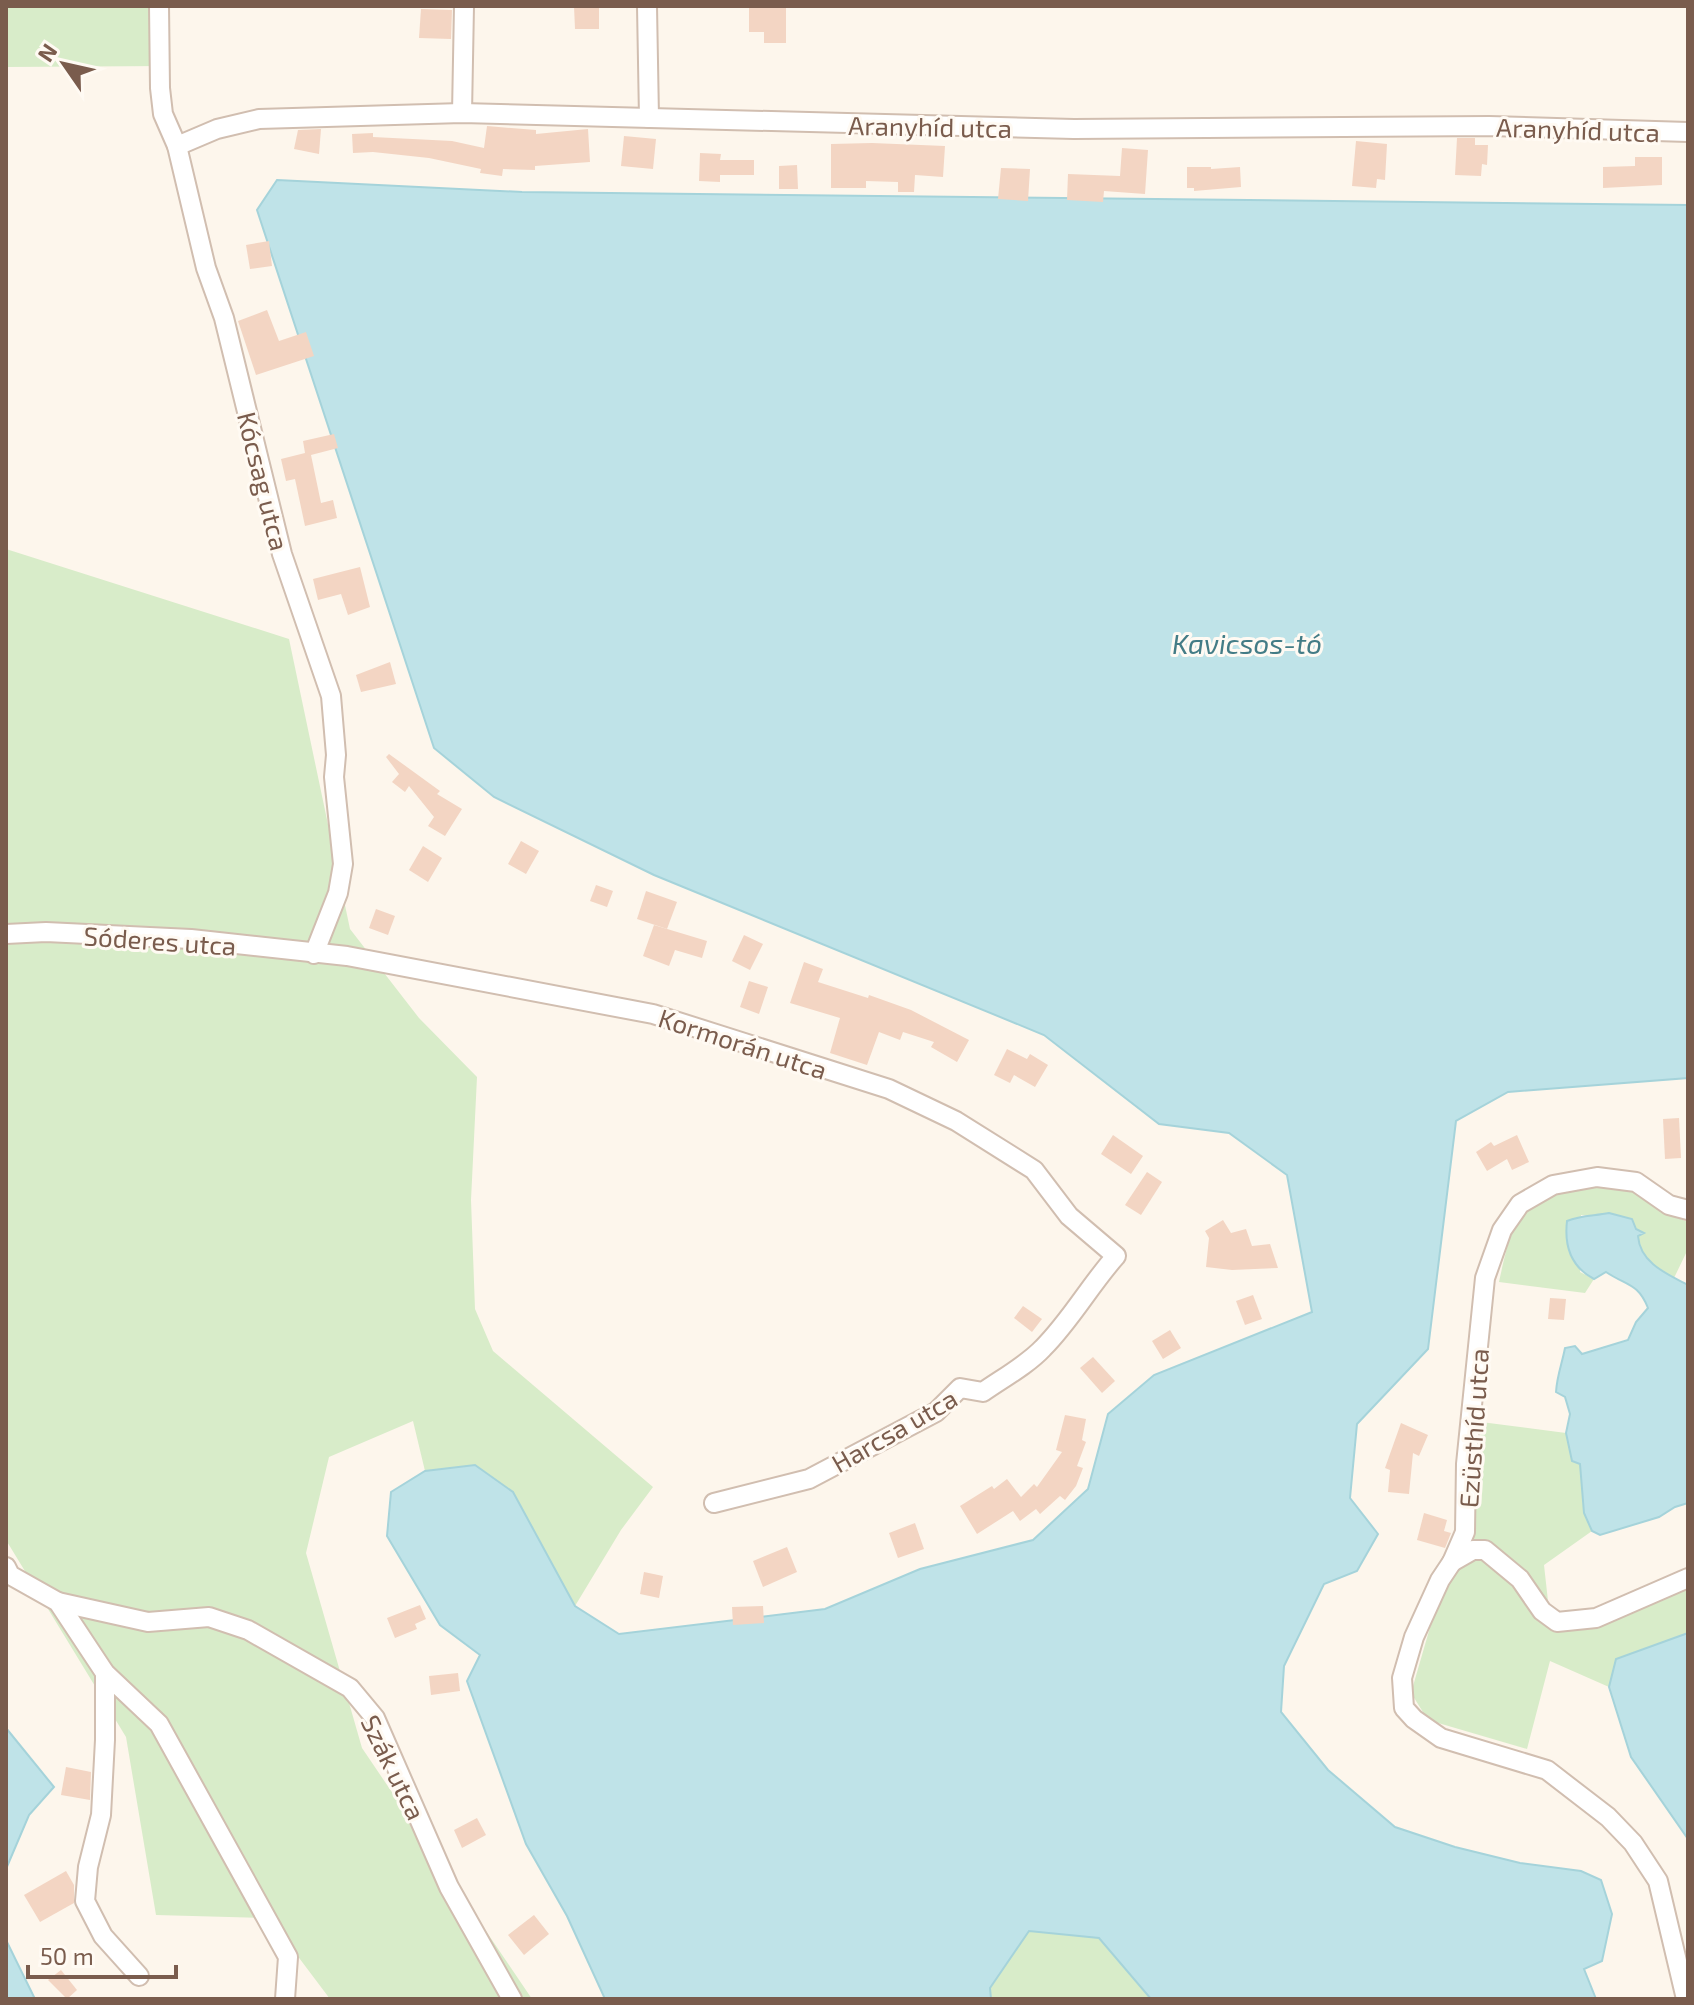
<svg xmlns="http://www.w3.org/2000/svg" width="1694" height="2005" font-family="'Exo 2',sans-serif">
  <rect width="100%" height="100%" fill="#fdf6ec"/>
  <g fill="#d8ecc9">
    <path d="M 6,6 L 165,6 L 167,66 L 6,67 Z"/>
    <path d="M 6,549 L 289,639 L 350,929 L 419,1018 L 477,1077 L 471,1200 L 475,1309 L 493,1351 L 653,1487 L 621,1530 L 575,1606 L 513,1492 L 475,1466 L 425,1471 L 413,1421 L 329,1457 L 306,1553 L 362,1748 L 532,1999 L 330,1999 L 269,1918 L 156,1915 L 126,1737 L 6,1540 Z"/>
    <path d="M 1596,1182 L 1633,1190 L 1667,1214 L 1688,1222 L 1688,1249 L 1674,1278 L 1657,1269 L 1639,1248 L 1636,1229 L 1609,1213 L 1592,1216 L 1581,1215 L 1580,1272 L 1594,1279 L 1585,1293 L 1499,1282 C 1515,1208 1521,1199 1596,1182 Z"/>
    <path d="M 1481,1422 L 1566,1433 L 1580,1464 L 1584,1513 L 1592,1531 L 1544,1565 L 1551,1628 L 1688,1587 L 1688,1633 L 1617,1659 L 1609,1687 L 1550,1661 L 1527,1749 L 1428,1720 L 1411,1693 L 1442,1586 L 1474,1528 Z"/>
    <path d="M 1029,1931 L 1099,1937 L 1151,1999 L 991,1999 L 990,1988 Z"/>
  </g>
  <g fill="#bfe3e8" stroke="#a5d3da" stroke-width="2">
    <path d="M 277,180 L 522,192 L 1688,205 L 1688,1078 L 1508,1092 L 1456,1121 L 1428,1349 L 1357,1424 L 1350,1498 L 1378,1534 L 1357,1571 L 1324,1584 L 1284,1666 L 1281,1712 L 1328,1770 L 1395,1827 L 1455,1847 L 1520,1863 L 1581,1871 L 1601,1880 L 1612,1914 L 1602,1961 L 1584,1969 L 1596,1999 L 1151,1999 L 1099,1938 L 1029,1931 L 990,1988 L 991,1999 L 605,1999 L 567,1916 L 526,1844 L 467,1681 L 480,1655 L 440,1625 L 387,1536 L 391,1492 L 425,1471 L 475,1465 L 513,1492 L 575,1606 L 619,1634 L 825,1609 L 920,1569 L 1033,1540 L 1088,1489 L 1108,1414 L 1154,1375 L 1312,1312 L 1287,1175 L 1229,1133 L 1159,1124 L 1044,1035 L 654,875 L 494,797 L 434,748 L 257,210 Z"/>
    <path d="M 1609,1213 L 1632,1219 L 1636,1229 L 1644,1233 L 1638,1236 C 1640,1263 1667,1274 1688,1285 L 1688,1503 L 1675,1507 L 1659,1517 L 1600,1535 L 1592,1531 L 1584,1513 L 1580,1464 L 1572,1461 L 1566,1433 L 1570,1414 L 1565,1397 L 1556,1392 C 1557,1375 1562,1364 1565,1348 L 1575,1346 L 1582,1354 L 1628,1340 L 1636,1322 L 1648,1308 C 1638,1283 1627,1286 1606,1272 L 1594,1279 C 1571,1267 1564,1247 1567,1221 C 1581,1215 1594,1216 1609,1213 Z"/>
    <path d="M 1688,1633 L 1688,1839 L 1631,1757 L 1609,1687 L 1616,1659 Z"/>
    <path d="M 6,1728 L 54,1787 L 29,1815 L 6,1869 Z"/>
    <path d="M 6,1940 L 35,1999 L 6,1999 Z"/>
  </g>
  <g fill="#f3d5c3">
    <path d="M 574,6 L 599,6 L 599,29 L 575,29 Z"/>
    <path d="M 749,6 L 786,6 L 786,43 L 764,43 L 764,32 L 749,32 Z"/>
    <path d="M 421,9 L 452,10 L 451,39 L 419,38 Z"/>
    <path d="M 487,126 L 536,130 L 536,134 L 588,129 L 590,162 L 535,166 L 535,170 L 503,169 L 502,176 L 480,173 L 481,169 L 429,158 L 373,152 L 353,153 L 352,134 L 373,133 L 373,137 L 452,141 L 484,148 Z"/>
    <path d="M 321,129 L 319,154 L 294,149 L 298,130 Z"/>
    <path d="M 624,136 L 656,139 L 653,169 L 621,166 Z"/>
    <path d="M 1457,138 L 1475,138 L 1475,145 L 1488,145 L 1487,165 L 1482,164 L 1481,176 L 1455,175 Z"/>
    <path d="M 1356,141 L 1387,144 L 1385,180 L 1377,179 L 1376,188 L 1352,186 Z"/>
    <path d="M 872,143 L 945,146 L 943,177 L 915,175 L 914,192 L 898,192 L 898,182 L 866,181 L 866,188 L 831,188 L 831,144 Z"/>
    <path d="M 1122,148 L 1148,150 L 1145,194 L 1104,191 L 1103,202 L 1067,200 L 1068,174 L 1120,176 Z"/>
    <path d="M 700,153 L 721,154 L 720,160 L 754,160 L 754,175 L 720,175 L 720,182 L 699,181 Z"/>
    <path d="M 1635,157 L 1662,157 L 1662,185 L 1603,188 L 1603,167 L 1635,166 Z"/>
    <path d="M 797,165 L 798,189 L 779,189 L 779,166 Z"/>
    <path d="M 1187,167 L 1211,167 L 1211,169 L 1240,167 L 1241,187 L 1194,191 L 1194,188 L 1187,188 Z"/>
    <path d="M 1001,168 L 1030,169 L 1028,201 L 998,199 Z"/>
    <path d="M 269,241 L 272,266 L 250,269 L 246,245 Z"/>
    <path d="M 267,310 L 279,341 L 306,332 L 314,356 L 256,375 L 238,321 Z"/>
    <path d="M 334,434 L 338,448 L 311,455 L 321,503 L 333,500 L 337,518 L 305,526 L 295,479 L 286,481 L 281,459 L 305,453 L 303,441 Z"/>
    <path d="M 360,567 L 370,607 L 348,615 L 341,594 L 318,600 L 313,579 Z"/>
    <path d="M 390,662 L 396,684 L 361,692 L 356,675 Z"/>
    <path d="M 389,754 L 440,791 L 437,794 L 462,809 L 445,836 L 428,826 L 434,817 L 409,786 L 405,792 L 392,782 L 399,774 L 386,757 Z"/>
    <path d="M 521,841 L 539,851 L 526,874 L 508,864 Z"/>
    <path d="M 423,846 L 442,858 L 428,882 L 409,870 Z"/>
    <path d="M 596,885 L 613,891 L 607,907 L 590,901 Z"/>
    <path d="M 646,891 L 677,902 L 667,929 L 637,919 Z"/>
    <path d="M 376,909 L 395,916 L 388,935 L 369,928 Z"/>
    <path d="M 654,925 L 707,941 L 702,958 L 675,950 L 669,966 L 643,956 Z"/>
    <path d="M 744,935 L 763,944 L 750,970 L 732,961 Z"/>
    <path d="M 804,962 L 823,969 L 818,982 L 868,998 L 869,995 L 911,1010 L 969,1040 L 957,1062 L 931,1047 L 934,1042 L 903,1032 L 900,1040 L 879,1032 L 867,1065 L 830,1053 L 840,1018 L 790,1003 Z"/>
    <path d="M 749,981 L 768,987 L 759,1014 L 740,1007 Z"/>
    <path d="M 1007,1049 L 1027,1059 L 1030,1054 L 1048,1065 L 1035,1087 L 1014,1075 L 1010,1083 L 994,1075 Z"/>
    <path d="M 1679,1118 L 1681,1158 L 1665,1159 L 1663,1119 Z"/>
    <path d="M 1113,1135 L 1143,1156 L 1131,1174 L 1101,1154 Z"/>
    <path d="M 1517,1135 L 1529,1162 L 1512,1170 L 1507,1159 L 1487,1171 L 1476,1152 L 1491,1142 L 1494,1146 Z"/>
    <path d="M 1147,1172 L 1162,1182 L 1141,1215 L 1125,1205 Z"/>
    <path d="M 1223,1220 L 1231,1233 L 1246,1229 L 1252,1246 L 1270,1244 L 1278,1268 L 1232,1270 L 1206,1267 L 1209,1238 L 1205,1231 Z"/>
    <path d="M 1253,1295 L 1262,1319 L 1245,1325 L 1236,1301 Z"/>
    <path d="M 1550,1298 L 1566,1299 L 1564,1320 L 1548,1319 Z"/>
    <path d="M 1023,1306 L 1042,1319 L 1032,1332 L 1014,1318 Z"/>
    <path d="M 1170,1330 L 1181,1348 L 1163,1359 L 1152,1341 Z"/>
    <path d="M 1093,1357 L 1115,1381 L 1102,1393 L 1080,1368 Z"/>
    <path d="M 1065,1415 L 1086,1419 L 1082,1440 L 1086,1442 L 1077,1466 L 1083,1468 L 1076,1486 L 1065,1500 L 1060,1496 L 1040,1514 L 1036,1509 L 1020,1521 L 1013,1511 L 977,1534 L 960,1506 L 992,1486 L 994,1489 L 1007,1479 L 1021,1497 L 1034,1484 L 1037,1487 L 1062,1452 L 1056,1450 Z"/>
    <path d="M 1401,1423 L 1428,1435 L 1419,1456 L 1413,1453 L 1409,1494 L 1388,1492 L 1390,1470 L 1385,1468 Z"/>
    <path d="M 1424,1513 L 1447,1520 L 1444,1531 L 1451,1533 L 1445,1548 L 1417,1540 Z"/>
    <path d="M 915,1523 L 924,1549 L 898,1558 L 889,1533 Z"/>
    <path d="M 787,1547 L 797,1572 L 763,1587 L 753,1561 Z"/>
    <path d="M 644,1572 L 663,1576 L 659,1598 L 640,1594 Z"/>
    <path d="M 420,1605 L 426,1619 L 415,1624 L 417,1629 L 395,1638 L 387,1618 Z"/>
    <path d="M 763,1606 L 764,1623 L 733,1625 L 732,1607 Z"/>
    <path d="M 458,1673 L 460,1691 L 431,1695 L 429,1676 Z"/>
    <path d="M 66,1767 L 91,1772 L 90,1800 L 61,1795 Z"/>
    <path d="M 477,1818 L 486,1835 L 462,1848 L 454,1830 Z"/>
    <path d="M 66,1871 L 74,1885 L 74,1903 L 40,1922 L 24,1895 Z"/>
    <path d="M 534,1915 L 549,1934 L 524,1955 L 508,1935 Z"/>
    <path d="M 61,1970 L 77,1990 L 67,1999 L 48,1980 Z"/>
  </g>
  <g fill="none" stroke-linecap="round" stroke-linejoin="round">
    <g stroke="#d1beb0" stroke-width="22">
      <g id="minor">
        <path d="M 159,6 L 160,88 L 163,114 L 177,146 L 206,268 L 224,318 L 282,554 L 331,696 L 336,755 L 334,777 L 343,864 L 338,893 L 314,954"/>
        <path d="M 647,6 L 649,118"/>
        <path d="M 462,113 L 464,6"/>
        <path d="M 177,146 L 217,129 L 259,119 L 462,113 L 1074,129 L 1489,126 L 1688,132"/>
        <path d="M 6,934 L 46,932 L 191,939 L 347,956 L 653,1014 L 889,1089 L 956,1121 L 1034,1170 L 1069,1216 L 1116,1256 C 1090,1285 1071,1320 1043,1348 C 1027,1365 1003,1378 983,1392 L 960,1388 L 936,1412 L 809,1479 L 714,1503"/>
        <path d="M 1452,1562 L 1473,1550 L 1485,1550 L 1520,1579 L 1542,1611 L 1557,1622 L 1596,1618 L 1688,1578"/>
        <path d="M 6,1567 L 10,1575 L 58,1602 L 105,1673 L 159,1724 L 288,1957 L 285,1999"/>
        <path d="M 58,1602 L 148,1622 L 209,1617 L 248,1630 L 350,1688 L 375,1718 L 449,1887 L 512,1999"/>
        <path d="M 105,1673 L 105,1740 L 101,1815 L 88,1867 L 85,1901 L 103,1936 L 139,1976"/>
        <path d="M 1686,1999 L 1658,1881 L 1633,1843 L 1608,1817 L 1547,1770 L 1441,1738 L 1414,1719 L 1404,1708 L 1402,1678 L 1414,1637 L 1440,1580 L 1452,1562 L 1465,1532 L 1466,1464 L 1485,1278 L 1502,1230 L 1520,1204 L 1553,1185 L 1597,1177 L 1636,1182 L 1669,1205 L 1688,1210"/>
      </g>
    </g>
    <use href="#minor" stroke="#fff" stroke-width="18"/>
  </g>
  <g text-anchor="middle" dominant-baseline="central" stroke-width="6" stroke-linejoin="round" paint-order="stroke">
    <g font-size="26" fill="#7a5c4d" stroke="#fffaf3">
      <text transform="translate(930 126) rotate(1)">Aranyhíd utca</text>
      <text transform="translate(1578 129) rotate(2)">Aranyhíd utca</text>
      <text transform="translate(264 481) rotate(76)">Kócsag utca</text>
      <text transform="translate(160 940) rotate(4)">Sóderes utca</text>
      <text transform="translate(743 1043) rotate(18)">Kormorán utca</text>
      <text transform="translate(1473 1428) rotate(-86)">Ezüsthíd utca</text>
      <text transform="translate(894 1430) rotate(-30)">Harcsa utca</text>
      <text transform="translate(394 1767) rotate(64)">Szák utca</text>
    </g>
    <g font-size="28" font-style="italic" fill="#437c86" stroke="#fffaf3">
      <text x="1247" y="643">Kavicsos-tó</text>
    </g>
  </g>
  <rect width="1694" height="2005" fill="none" stroke="#7a5c4d" stroke-width="16"/>
  <g transform="translate(64 64) rotate(304)" stroke="#fffaf3" stroke-width="6" paint-order="stroke">
  <path d="M0-6L14 30L0 20L-14 30Z" fill="#7a5c4d"/>
  <text y="-12" font-size="22" font-weight="bold" text-anchor="middle" fill="#7a5c4d">N</text>
  </g>
  <path d="M28 1965v12h148v-12" fill="none" stroke="#7a5c4d" stroke-width="4"/>
  <text x="40" y="1965" font-size="24" fill="#7a5c4d" stroke="#fffaf3" stroke-width="6" paint-order="stroke">50 m</text>
</svg>
